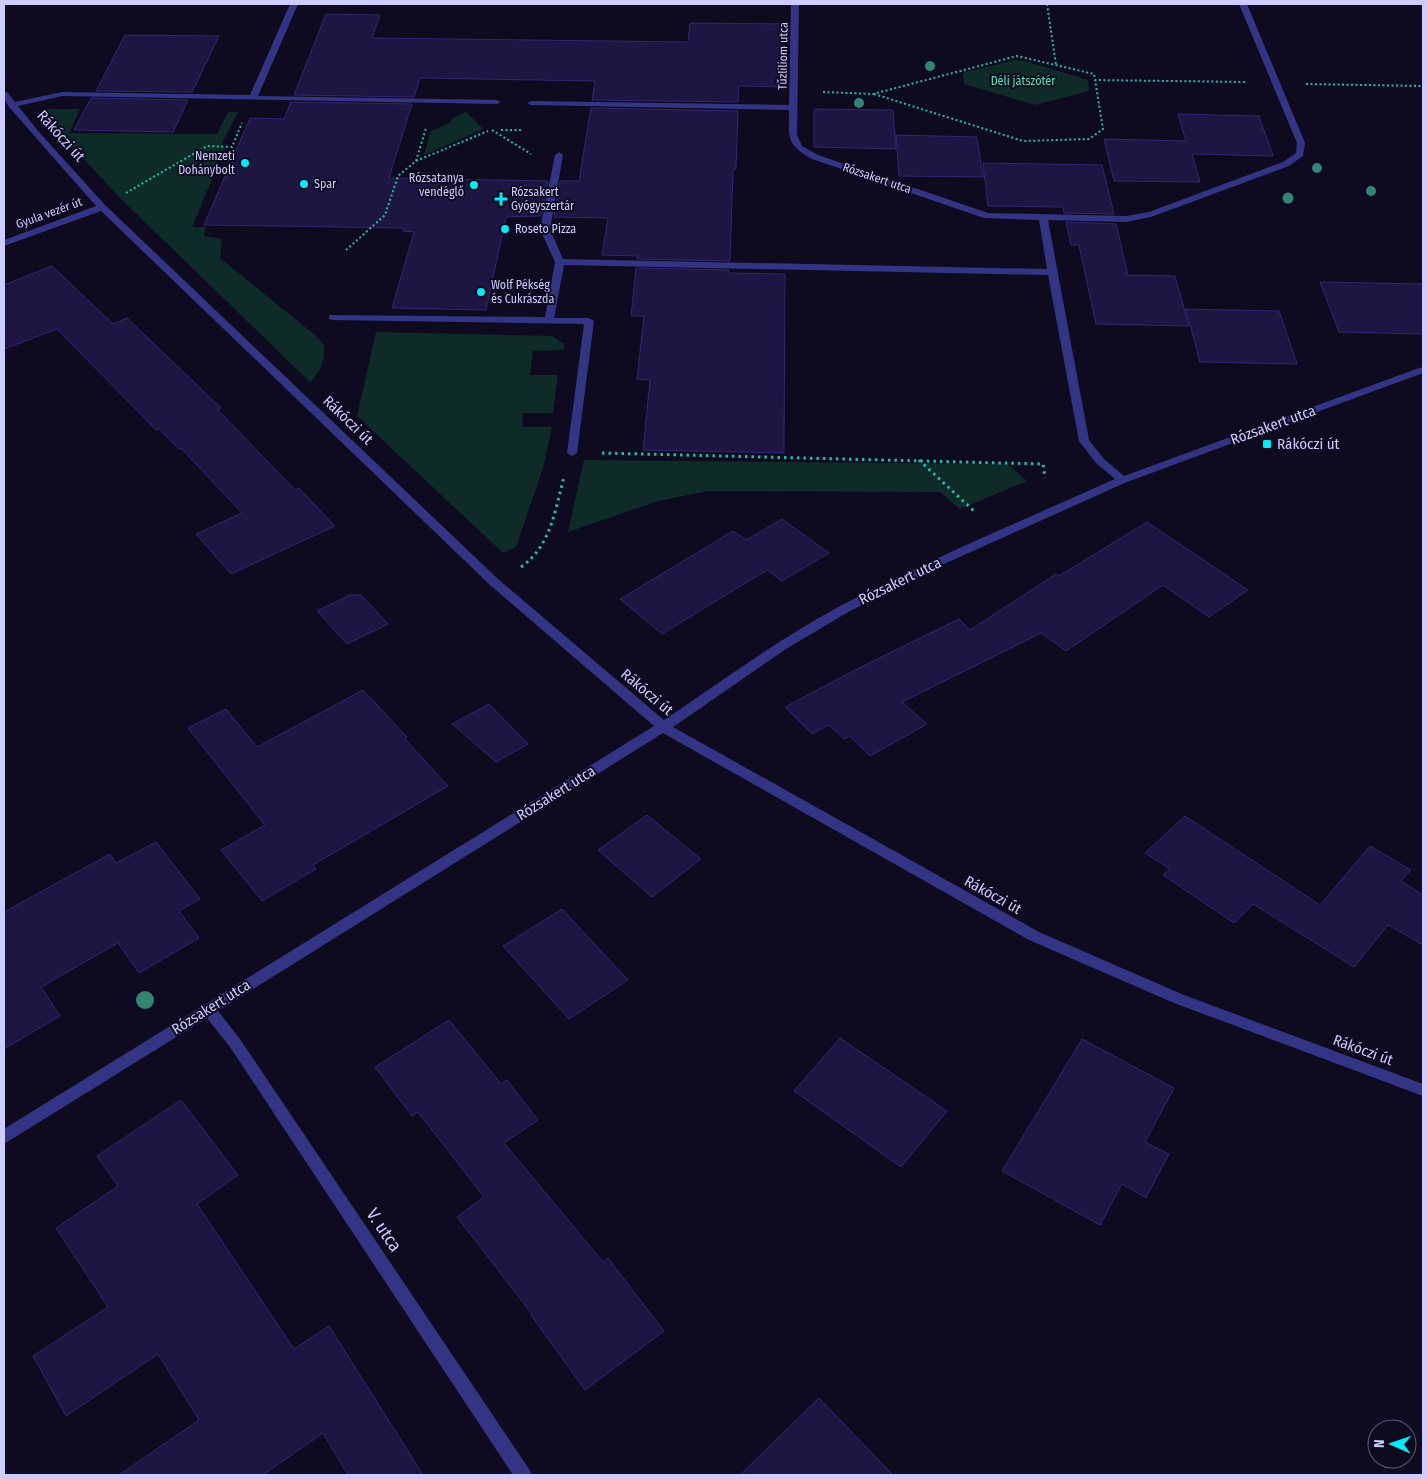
<svg xmlns="http://www.w3.org/2000/svg" width="1427" height="1479" font-family="'Fira Sans Condensed',sans-serif">
  <rect width="100%" height="100%" fill="#0e0b21"/>
  <g fill="#0e2b28">
    <path d="M 1015,60 L 1025,61 L 1088,80 L 1089,91 L 1035,105 L 964,84 L 963,73 Z"/>
    <path d="M 49,109 L 80,109 L 69,133 L 217,134 L 228,112 L 238,112 L 222,143 L 224,151 L 192,227 L 206,227 L 204,236 L 222,239 L 220,258 L 315,335 L 324,345 C 325,360 321,372 310,382 L 122,200 L 42,114 Z"/>
    <path d="M 466,112 L 483,129 L 424,155 L 431,131 L 450,123 L 453,118 Z"/>
    <path d="M 376,332 L 552,336 L 564,344 L 564,350 L 533,351 L 530,375 L 558,375 L 553,413 L 523,413 L 522,427 L 552,427 L 543,468 L 516,547 L 503,553 L 357,416 Z"/>
    <path d="M 584,460 L 1008,464 L 1027,481 L 960,509 L 940,492 L 708,491 L 658,501 L 568,532 Z"/>
  </g>
  <g fill="#1d1643" stroke="#312671">
    <path d="M 326,14 L 380,15 L 372,38 L 688,42 L 690,23 L 782,24 L 782,87 L 739,86 L 738,102 L 592,100 L 595,81 L 420,78 L 414,97 L 294,95 Z"/>
    <path d="M 125,35 L 219,36 L 192,92 L 96,91 Z"/>
    <path d="M 91,98 L 188,100 L 173,132 L 74,130 Z"/>
    <path d="M 291,102 L 412,104 L 389,178 L 548,181 L 541,216 L 506,217 L 486,310 L 392,308 L 414,232 L 403,231 L 404,228 L 204,225 L 250,118 L 284,119 Z"/>
    <path d="M 591,108 L 738,111 L 736,169 L 733,169 L 730,261 L 637,259 L 638,256 L 602,255 L 608,218 L 554,217 L 560,181 L 579,181 Z"/>
    <path d="M 814,109 L 893,110 L 896,149 L 814,147 Z"/>
    <path d="M 1178,114 L 1259,116 L 1273,156 L 1192,154 L 1200,182 L 1114,181 L 1104,139 L 1186,141 Z"/>
    <path d="M 896,135 L 977,137 L 983,177 L 899,176 Z"/>
    <path d="M 983,163 L 1102,165 L 1114,214 L 1064,213 L 1063,207 L 988,206 Z"/>
    <path d="M 1066,222 L 1116,224 L 1128,275 L 1175,276 L 1189,326 L 1096,324 L 1079,245 L 1071,245 Z"/>
    <path d="M 52,266 L 113,324 L 127,318 L 221,408 L 218,410 L 295,490 L 299,488 L 335,526 L 231,574 L 196,534 L 242,513 L 181,448 L 179,449 L 159,429 L 156,430 L 57,329 L 4,349 L 4,285 Z"/>
    <path d="M 636,268 L 729,270 L 729,273 L 785,274 L 784,453 L 643,450 L 650,380 L 637,379 L 644,316 L 631,316 Z"/>
    <path d="M 1320,282 L 1423,284 L 1423,334 L 1339,332 Z"/>
    <path d="M 1186,309 L 1279,311 L 1297,364 L 1200,362 Z"/>
    <path d="M 782,519 L 829,553 L 782,581 L 767,570 L 662,634 L 620,599 L 733,531 L 746,540 Z"/>
    <path d="M 1147,522 L 1248,590 L 1209,617 L 1163,585 L 1066,651 L 1041,633 L 902,702 L 927,724 L 870,756 L 850,736 L 844,739 L 829,725 L 812,734 L 785,707 L 857,669 L 959,619 L 970,630 L 1056,574 L 1059,576 Z"/>
    <path d="M 350,595 L 361,595 L 388,624 L 347,644 L 317,611 Z"/>
    <path d="M 363,690 L 407,737 L 405,739 L 448,786 L 313,865 L 316,869 L 262,901 L 221,850 L 265,825 L 188,728 L 226,709 L 257,747 Z"/>
    <path d="M 489,704 L 528,744 L 496,762 L 452,724 Z"/>
    <path d="M 647,815 L 701,859 L 652,897 L 598,850 Z"/>
    <path d="M 1185,816 L 1320,905 L 1370,846 L 1411,870 L 1401,881 L 1423,895 L 1423,945 L 1388,925 L 1354,967 L 1253,904 L 1234,923 L 1163,875 L 1170,869 L 1145,853 Z"/>
    <path d="M 156,842 L 200,899 L 179,911 L 199,938 L 139,973 L 118,943 L 41,987 L 60,1016 L 4,1049 L 4,912 L 110,854 L 116,863 Z"/>
    <path d="M 562,909 L 628,980 L 569,1019 L 503,946 Z"/>
    <path d="M 449,1020 L 501,1084 L 507,1080 L 538,1120 L 504,1143 L 603,1262 L 608,1258 L 664,1331 L 585,1390 L 531,1315 L 532,1314 L 457,1217 L 484,1197 L 418,1112 L 412,1116 L 375,1067 Z"/>
    <path d="M 840,1038 L 947,1111 L 901,1167 L 794,1091 Z"/>
    <path d="M 1082,1039 L 1174,1088 L 1145,1142 L 1169,1154 L 1146,1198 L 1122,1184 L 1100,1225 L 1002,1171 Z"/>
    <path d="M 181,1100 L 238,1175 L 197,1204 L 294,1349 L 329,1326 L 423,1475 L 348,1475 L 323,1433 L 263,1475 L 119,1475 L 199,1420 L 158,1354 L 66,1416 L 33,1356 L 108,1307 L 56,1228 L 118,1186 L 97,1156 Z"/>
    <path d="M 819,1398 L 893,1475 L 740,1475 Z"/>
  </g>
  <g fill="none" stroke-linecap="round" stroke-linejoin="round">
    <g stroke="#25b9a8" stroke-width="2" stroke-dasharray="2 2.5" stroke-linecap="butt">
      <path d="M 1047,4 L 1056,65"/>
      <path d="M 1306,84 L 1423,86"/>
      <path d="M 823,92 L 873,94 L 1017,56 L 1094,74 L 1095,80 L 1245,82"/>
      <path d="M 874,94 L 1023,141 L 1089,139 L 1103,129 L 1095,80"/>
      <path d="M 492,130 L 531,154"/>
      <path d="M 501,130 L 523,130"/>
      <path d="M 416,161 L 488,131"/>
      <path d="M 126,193 L 207,146 L 232,147 L 242,123"/>
      <path d="M 346,250 L 385,215 L 398,176 L 416,161 L 426,128"/>
    </g>
    <g stroke="#25b9a8" stroke-width="3" stroke-dasharray="2.5 4" stroke-linecap="butt">
      <path d="M 602,453 L 1043,464 L 1045,478"/>
      <path d="M 919,460 L 974,511"/>
      <path d="M 521,567 C 551,546 555,510 564,477"/>
    </g>
    <path fill="#333483" fill-rule="evenodd" d="M 290,4 L 298,4 L 258,96 L 497,100 L 501,102 L 497,104 L 62,96 L 18,106 L 39,132 L 105,205 L 498,579 L 664,720 C 722,681 780,638 842,605 C 931,558 1024,520 1115,479 L 1096,463 L 1079,441 L 1048,275 L 564,265 L 554,318 L 589,318 L 594,321 L 577,453 L 572,456 L 567,453 L 584,324 L 332,320 L 329,319 L 329,315 L 545,317 L 555,262 L 540,229 L 555,155 L 559,152 L 563,155 L 550,229 L 563,259 L 1047,269 L 1039,220 L 984,218 L 812,159 C 786,144 789,139 789,110 L 531,105 L 527,103 L 531,101 L 789,105 L 791,4 L 799,4 L 797,135 L 802,146 L 818,155 L 988,213 L 1126,216 L 1149,212 L 1283,162 L 1296,153 L 1297,143 L 1239,4 L 1247,4 L 1305,143 L 1303,156 L 1289,166 L 1151,217 L 1126,222 L 1048,220 L 1089,440 L 1104,459 L 1124,476 L 1419,368 L 1423,367 L 1423,373 L 1127,482 L 944,564 L 850,611 L 786,649 L 673,727 L 1039,932 L 1184,995 L 1423,1084 L 1423,1096 L 1174,1003 L 1029,940 L 663,733 L 218,1011 L 240,1039 L 529,1469 L 532,1475 L 513,1475 L 230,1047 L 207,1018 L 4,1144 L 4,1129 L 654,726 L 490,585 L 101,211 L 4,246 L 4,240 L 96,206 L 9,107 L 4,99 L 4,92 L 7,92 L 15,102 L 62,92 L 250,95 Z"/>
  </g>
  <g fill="#328474">
    <circle cx="930" cy="66" r="5"/>
    <circle cx="859" cy="103" r="5"/>
    <circle cx="1317" cy="168" r="5"/>
    <circle cx="1371" cy="191" r="5"/>
    <circle cx="1288" cy="198" r="5.5"/>
    <circle cx="145" cy="1000" r="9"/>
  </g>
  <g fill="#00ecf6" stroke="#0e0b21" stroke-width="2">
    <circle cx="245" cy="163" r="5"/>
    <circle cx="304" cy="184" r="5"/>
    <circle cx="474" cy="185" r="5"/>
    <path d="M498.5 191.5h5v5h5v5h-5v5h-5v-5h-5v-5h5z"/>
    <circle cx="505" cy="229" r="5"/>
    <circle cx="481" cy="292" r="5"/>
    <rect x="1262" y="439" width="10" height="10" rx="2.5"/>
  </g>
  <g text-anchor="middle" dominant-baseline="central" stroke-width="4" stroke-linejoin="round" paint-order="stroke">
    <g font-size="12" fill="#cecbff" stroke="#0e0b21">
      <text transform="translate(783 56) rotate(-89)">Tűzliliom utca</text>
      <text transform="translate(877 178) rotate(19)">Rózsakert utca</text>
      <text transform="translate(49 213) rotate(-20)">Gyula vezér út</text>
    </g>
    <g font-size="12" fill="#4fe7b8" stroke="#0e0b21">
      <text x="1023" y="81">Déli játszótér</text>
    </g>
    <g font-size="12" fill="#cecbff" stroke="#0e0b21" text-anchor="start">
      <text x="235" y="156" text-anchor="end">Nemzeti<tspan x="235" dy="14">Dohánybolt</tspan></text>
      <text x="464" y="178" text-anchor="end">Rózsatanya<tspan x="464" dy="14">vendéglő</tspan></text>
      <text x="314" y="184">Spar</text>
      <text x="511" y="192">Rózsakert<tspan x="511" dy="14">Gyógyszertár</tspan></text>
      <text x="515" y="229">Roseto Pizza</text>
      <text x="491" y="285">Wolf Pékség<tspan x="491" dy="14">és Cukrászda</tspan></text>
    </g>
    <g font-size="15" fill="#cecbff" stroke="#0e0b21">
      <text transform="translate(61 136) rotate(48)">Rákóczi út</text>
      <text transform="translate(348 420) rotate(44)">Rákóczi út</text>
      <text transform="translate(1273 425) rotate(-20)">Rózsakert utca</text>
      <text transform="translate(900 581) rotate(-26)">Rózsakert utca</text>
      <text transform="translate(647 692) rotate(40)">Rákóczi út</text>
      <text transform="translate(556 793) rotate(-32)">Rózsakert utca</text>
      <text transform="translate(993 895) rotate(29)">Rákóczi út</text>
      <text transform="translate(211 1007) rotate(-32)">Rózsakert utca</text>
      <text transform="translate(1363 1050) rotate(20)">Rákóczi út</text>
    </g>
    <g font-size="15" fill="#cecbff" stroke="#0e0b21" text-anchor="start">
      <text x="1277" y="444">Rákóczi út</text>
    </g>
    <g font-size="18" fill="#cecbff" stroke="#0e0b21">
      <text transform="translate(384 1230) rotate(56)">V. utca</text>
    </g>
  </g>
  <rect width="1427" height="1479" fill="none" stroke="#cecbff" stroke-width="10"/>
  <g transform="translate(1392 1444) rotate(272)"><circle r="24" fill="#0e0b21" stroke="#5b587a"/>
  <path d="M0-4L9 19L0 12L-9 19Z" fill="#00ecf6"/>
  <text y="-8" font-size="14" font-weight="bold" text-anchor="middle" fill="#cecbff">N</text>
  </g>
</svg>
